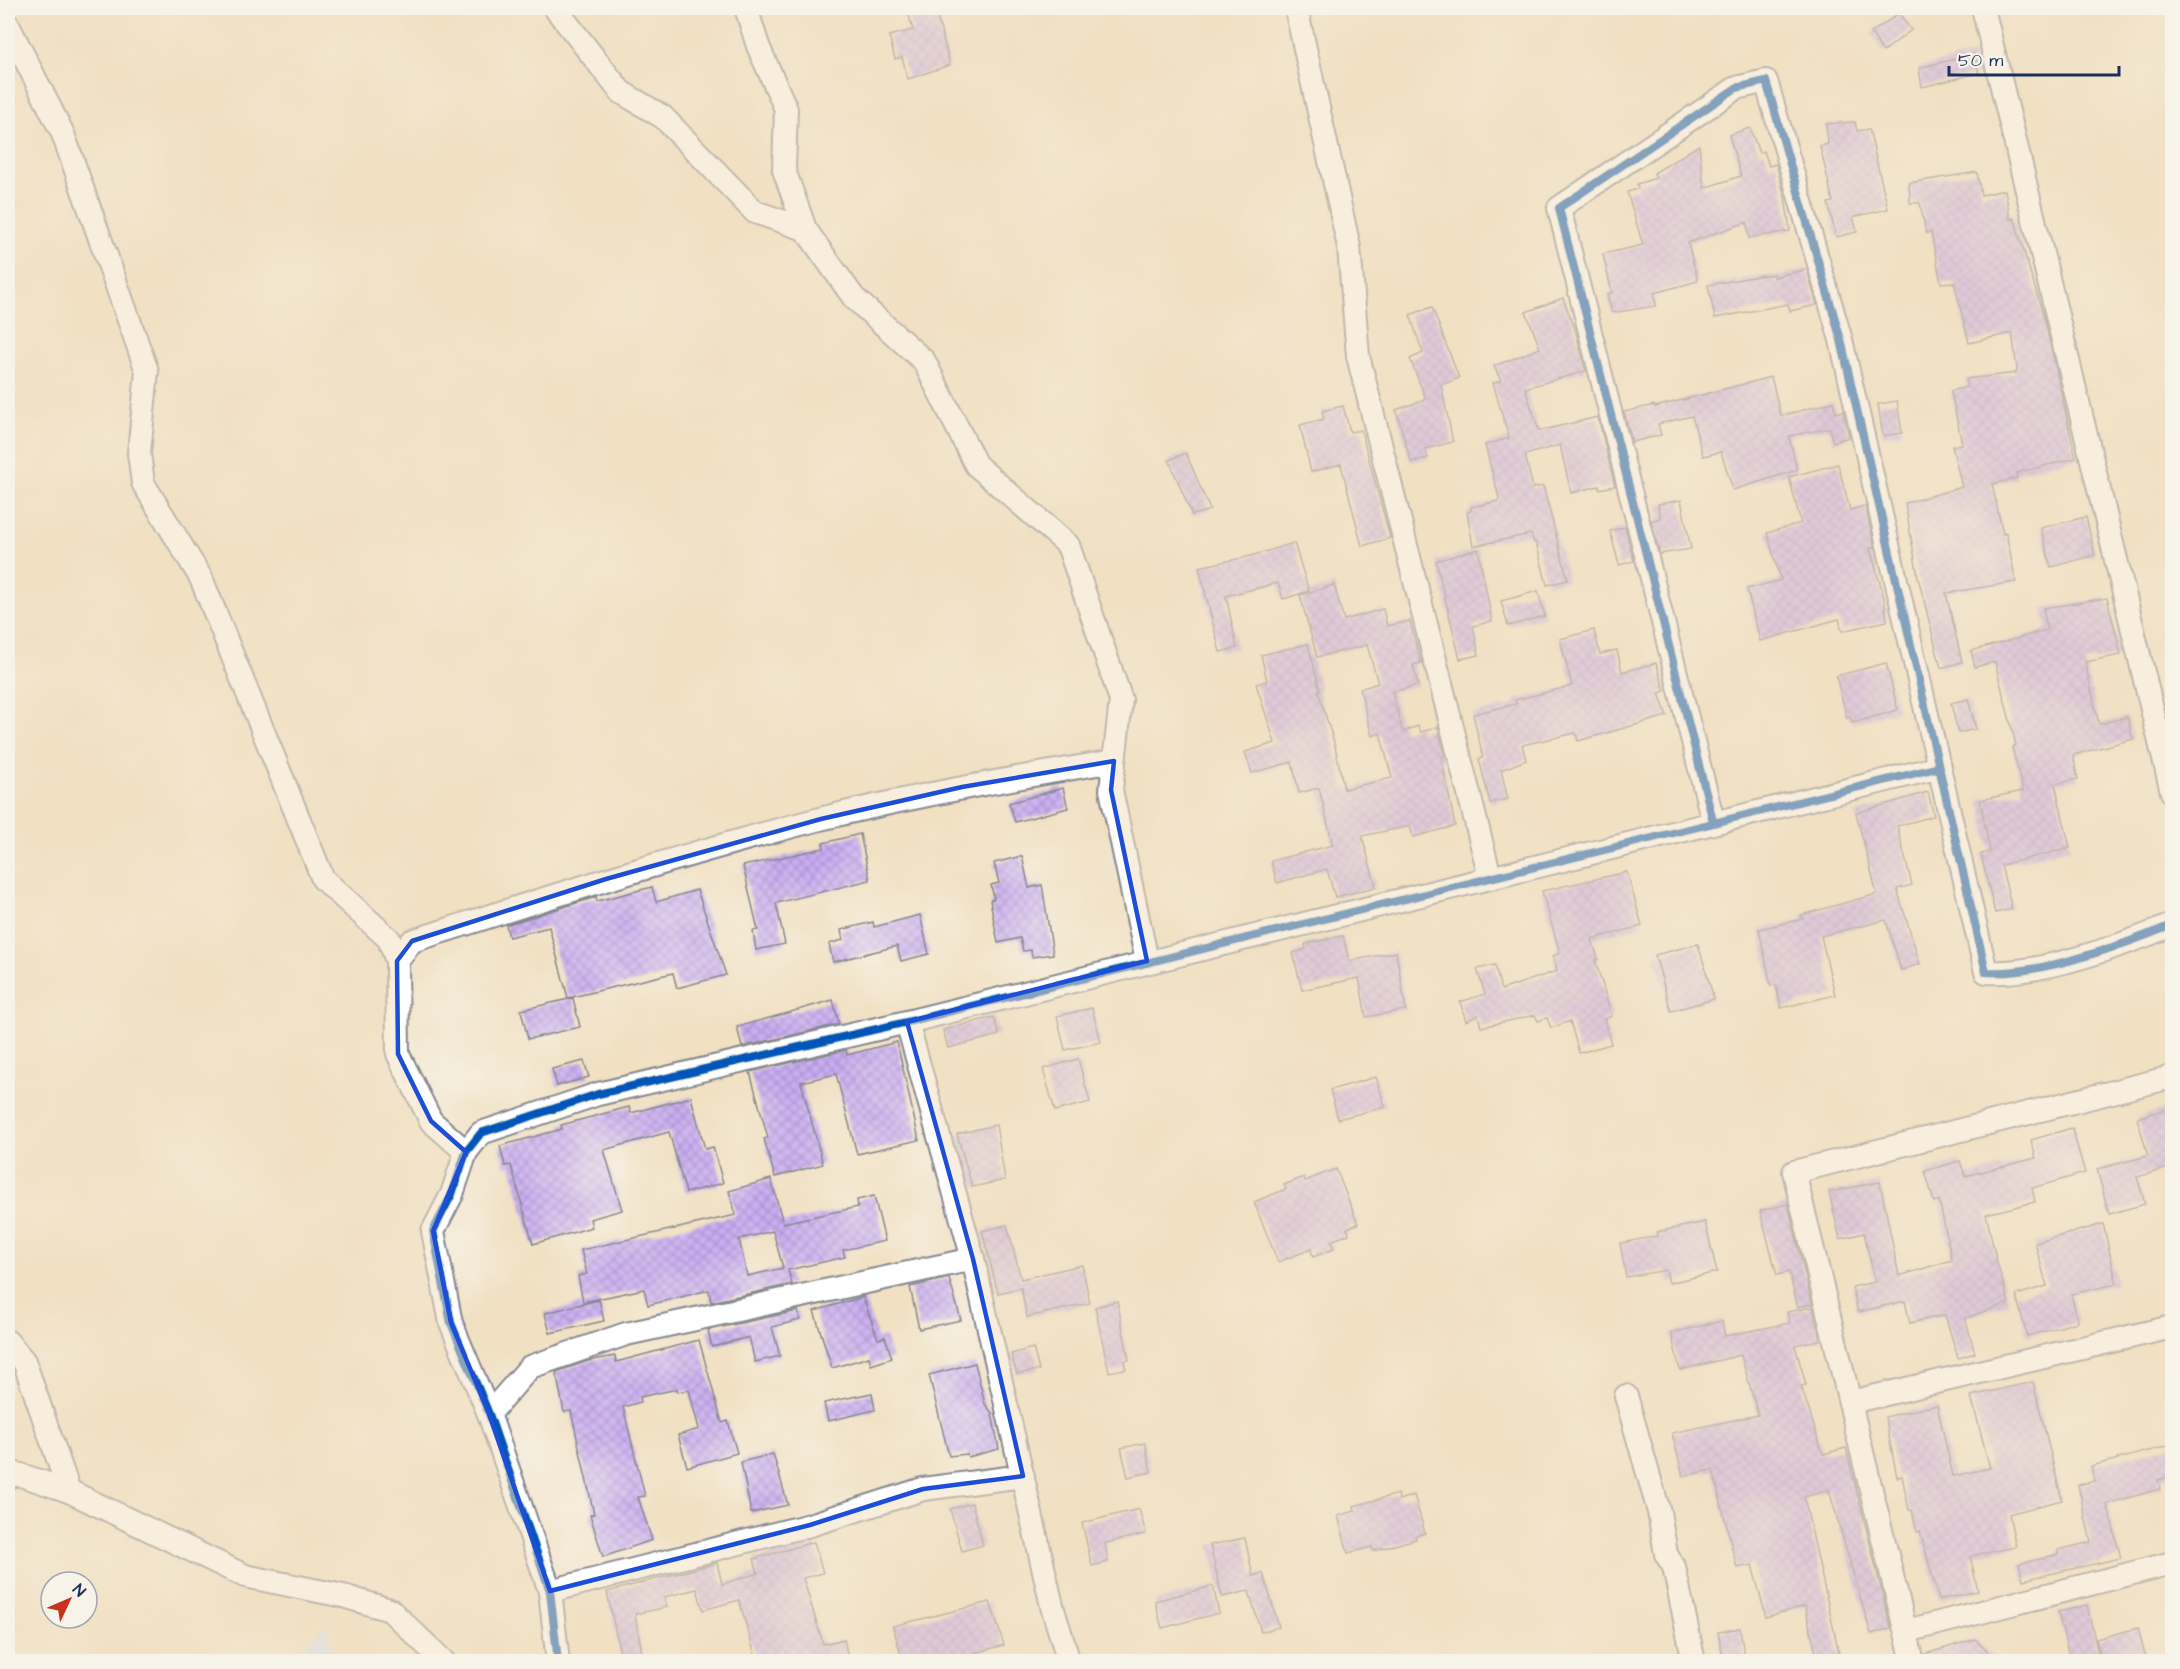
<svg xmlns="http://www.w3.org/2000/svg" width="2180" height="1669" font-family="'Architects Daughter',sans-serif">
  <defs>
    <pattern id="building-cross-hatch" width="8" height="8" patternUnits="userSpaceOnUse" patternTransform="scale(1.5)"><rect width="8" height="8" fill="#cbaef3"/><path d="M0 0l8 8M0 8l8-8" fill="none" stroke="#a48ec8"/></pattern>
  </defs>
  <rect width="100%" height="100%" fill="#f7f3e8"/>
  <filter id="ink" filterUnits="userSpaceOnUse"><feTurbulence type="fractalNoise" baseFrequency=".0167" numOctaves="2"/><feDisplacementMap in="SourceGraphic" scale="12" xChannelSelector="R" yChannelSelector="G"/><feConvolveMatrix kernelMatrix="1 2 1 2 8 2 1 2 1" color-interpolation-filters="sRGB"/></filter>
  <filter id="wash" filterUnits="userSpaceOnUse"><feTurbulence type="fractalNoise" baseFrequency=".008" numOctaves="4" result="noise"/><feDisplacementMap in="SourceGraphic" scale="24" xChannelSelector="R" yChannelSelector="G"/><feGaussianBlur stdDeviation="1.35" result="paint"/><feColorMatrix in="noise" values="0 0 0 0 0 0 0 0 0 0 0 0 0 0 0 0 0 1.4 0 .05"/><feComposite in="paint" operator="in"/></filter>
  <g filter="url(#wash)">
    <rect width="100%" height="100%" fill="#f1e0c2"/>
    <path fill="#cddbfa" d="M 325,1624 L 335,1661 L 292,1661 Z"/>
    <g id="blocks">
      <g fill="url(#building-cross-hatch)" fill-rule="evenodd">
        <path d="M 907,8 L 935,8 L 950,65 L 908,79 L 902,57 L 895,59 L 889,36 L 913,30 Z"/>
        <path d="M 1899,13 L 1911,30 L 1883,52 L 1871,33 Z"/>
        <path d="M 1974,54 L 1979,73 L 1922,87 L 1919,68 Z"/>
        <path d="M 1855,122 L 1857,131 L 1869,129 L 1888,209 L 1853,217 L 1857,232 L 1836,237 L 1828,203 L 1833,202 L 1820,146 L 1828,144 L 1826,124 Z"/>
        <path d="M 1750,128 L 1759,153 L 1764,151 L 1769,166 L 1776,164 L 1785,197 L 1790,231 L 1749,238 L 1747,222 L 1688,243 L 1698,281 L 1654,293 L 1656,306 L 1612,313 L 1607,294 L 1612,293 L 1603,254 L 1643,245 L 1627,192 L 1638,189 L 1637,184 L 1656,178 L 1654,173 L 1699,145 L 1704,188 L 1741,176 L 1729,135 Z"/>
        <path d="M 1977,172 L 1981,195 L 2005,190 L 2010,219 L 2014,218 L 2046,325 L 2076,458 L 2016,473 L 2017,478 L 1992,484 L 2003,534 L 2006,533 L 2016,582 L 1946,593 L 1962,662 L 1941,668 L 1918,577 L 1905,503 L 1962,487 L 1952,446 L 1962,444 L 1951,391 L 1967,387 L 1966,379 L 2016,373 L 2017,369 L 2012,333 L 1969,343 L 1954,282 L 1941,283 L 1931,232 L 1926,233 L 1920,203 L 1910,203 L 1909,183 Z"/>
        <path d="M 1807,269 L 1817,305 L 1790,311 L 1788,304 L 1715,318 L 1708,285 L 1758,276 L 1774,274 L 1774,277 Z"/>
        <path d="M 1563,298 L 1575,329 L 1586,371 L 1525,388 L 1539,431 L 1598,417 L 1615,486 L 1599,489 L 1599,486 L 1571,493 L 1560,445 L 1525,455 L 1533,488 L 1543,486 L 1568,580 L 1547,585 L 1536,542 L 1534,543 L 1531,534 L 1473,546 L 1467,512 L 1471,511 L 1471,507 L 1498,501 L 1499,498 L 1485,445 L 1509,438 L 1493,383 L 1501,381 L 1494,366 L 1540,348 L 1526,312 Z"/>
        <path d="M 1432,307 L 1459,378 L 1441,385 L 1453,442 L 1425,449 L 1428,458 L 1411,462 L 1396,410 L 1426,399 L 1410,359 L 1423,353 L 1410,315 Z"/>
        <path d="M 1771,377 L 1781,416 L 1833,402 L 1836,413 L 1843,411 L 1849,437 L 1833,442 L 1829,428 L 1789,436 L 1797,470 L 1733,490 L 1721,452 L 1703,456 L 1692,416 L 1658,424 L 1661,435 L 1632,442 L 1624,412 L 1654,405 L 1655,407 Z"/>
        <path d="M 1897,401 L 1902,433 L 1883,436 L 1878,404 Z"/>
        <path d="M 1343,406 L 1350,432 L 1361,430 L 1390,538 L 1362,546 L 1341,464 L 1311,472 L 1300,425 L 1324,419 L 1322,411 Z"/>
        <path d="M 1186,453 L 1210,510 L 1192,515 L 1169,460 Z"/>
        <path d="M 1838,464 L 1850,510 L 1865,506 L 1875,547 L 1870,548 L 1884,597 L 1887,621 L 1842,631 L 1839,619 L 1760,641 L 1747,589 L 1781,580 L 1767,533 L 1801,523 L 1789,477 Z"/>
        <path d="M 1681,500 L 1691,549 L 1660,554 L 1651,521 L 1660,518 L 1658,504 Z"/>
        <path d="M 2086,517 L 2095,555 L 2051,567 L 2041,528 Z"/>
        <path d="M 1625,527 L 1634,561 L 1619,565 L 1610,531 Z"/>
        <path d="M 1294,543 L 1309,591 L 1283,599 L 1278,583 L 1226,596 L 1237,648 L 1220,652 L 1199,567 L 1247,557 Z"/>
        <path d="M 1478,549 L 1492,621 L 1473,626 L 1479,655 L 1460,659 L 1436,561 Z"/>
        <path d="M 1334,585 L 1344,620 L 1383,609 L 1387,626 L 1410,621 L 1421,663 L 1413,665 L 1418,685 L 1392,692 L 1403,732 L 1418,726 L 1421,732 L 1438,727 L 1445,756 L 1441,757 L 1455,826 L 1413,837 L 1410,826 L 1362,836 L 1376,887 L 1335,897 L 1327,869 L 1277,883 L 1271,861 L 1333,845 L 1319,788 L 1299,793 L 1292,762 L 1252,773 L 1245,752 L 1275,743 L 1256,684 L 1267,681 L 1261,655 L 1308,644 L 1320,690 L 1318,691 L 1335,746 L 1344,789 L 1392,778 L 1380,733 L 1372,736 L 1360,689 L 1378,683 L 1367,645 L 1317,657 L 1300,595 Z"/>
        <path d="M 1538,591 L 1545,616 L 1508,626 L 1501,601 Z"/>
        <path d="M 2107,598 L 2121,655 L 2085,662 L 2099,724 L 2127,717 L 2133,739 L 2073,755 L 2078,779 L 2055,784 L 2070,848 L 2001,865 L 2012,909 L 1995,913 L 1981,854 L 1990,852 L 1980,800 L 2023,791 L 2012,747 L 2016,745 L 1995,662 L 1975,667 L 1971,651 L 2047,630 L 2043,608 Z"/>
        <path d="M 1594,630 L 1600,654 L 1617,650 L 1622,672 L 1656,663 L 1665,691 L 1659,693 L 1667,716 L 1578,741 L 1576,733 L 1522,745 L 1526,760 L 1501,770 L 1508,799 L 1490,803 L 1479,759 L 1483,757 L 1473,714 L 1516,704 L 1515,700 L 1572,686 L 1560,639 Z"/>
        <path d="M 1886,663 L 1898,710 L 1852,723 L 1850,717 L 1847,718 L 1836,676 Z"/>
        <path d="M 1968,699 L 1976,729 L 1958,733 L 1951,703 Z"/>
        <path d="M 1063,788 L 1068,808 L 1015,822 L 1009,803 Z"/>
        <path d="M 1928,792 L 1934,816 L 1897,826 L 1912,885 L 1897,889 L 1920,964 L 1901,970 L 1886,920 L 1821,936 L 1835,995 L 1781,1008 L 1776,985 L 1771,986 L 1759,929 L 1803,919 L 1801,915 L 1877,894 L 1856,813 Z"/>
        <path d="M 860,834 L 870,880 L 776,903 L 785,944 L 756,950 L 753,931 L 758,930 L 743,866 L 824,848 L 823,843 Z"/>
        <path d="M 1022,856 L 1029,888 L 1042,885 L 1053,954 L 1032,957 L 1031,950 L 1023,951 L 1020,938 L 998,943 L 990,900 L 994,899 L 991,885 L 999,883 L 994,863 Z"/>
        <path d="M 1627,872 L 1642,926 L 1592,939 L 1598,959 L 1595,960 L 1612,1016 L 1604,1019 L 1611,1044 L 1579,1053 L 1570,1021 L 1551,1028 L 1547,1018 L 1538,1021 L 1535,1015 L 1481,1027 L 1478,1015 L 1466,1021 L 1460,1002 L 1485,994 L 1477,969 L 1495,965 L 1501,990 L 1557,971 L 1553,956 L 1560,953 L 1542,891 Z"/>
        <path d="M 652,887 L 656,902 L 697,890 L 726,975 L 677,988 L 673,973 L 568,998 L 549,927 L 509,937 L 506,925 L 596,897 L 597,901 Z"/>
        <path d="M 920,915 L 929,954 L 901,961 L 897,946 L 833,962 L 829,944 L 843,940 L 841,930 L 873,922 L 874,927 Z"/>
        <path d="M 1343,936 L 1349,961 L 1396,952 L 1406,1010 L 1366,1017 L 1359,978 L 1302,990 L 1293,953 L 1306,949 L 1305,944 Z"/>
        <path d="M 1698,944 L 1714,999 L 1671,1011 L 1655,955 Z"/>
        <path d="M 573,998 L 580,1027 L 528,1039 L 521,1010 Z"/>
        <path d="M 833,1000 L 839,1024 L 742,1047 L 737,1027 Z"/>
        <path d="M 1092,1008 L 1101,1042 L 1065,1050 L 1057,1016 Z"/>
        <path d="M 994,1017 L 999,1035 L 948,1048 L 943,1030 Z"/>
        <path d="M 897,1042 L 919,1140 L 857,1154 L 836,1074 L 801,1082 L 823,1164 L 775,1177 L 764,1139 L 768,1138 L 750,1072 L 846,1050 L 847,1055 Z"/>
        <path d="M 1078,1059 L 1090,1102 L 1055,1111 L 1043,1069 Z"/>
        <path d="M 584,1061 L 589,1077 L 557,1086 L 552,1069 Z"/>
        <path d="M 1376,1077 L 1385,1107 L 1338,1119 L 1330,1090 Z"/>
        <path d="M 691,1097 L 705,1149 L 713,1147 L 723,1183 L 686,1193 L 669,1132 L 604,1150 L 622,1210 L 590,1219 L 592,1227 L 533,1244 L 511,1165 L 505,1166 L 500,1146 L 562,1129 L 561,1125 L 629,1107 L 631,1113 Z"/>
        <path d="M 2172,1107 L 2172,1167 L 2137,1177 L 2145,1204 L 2109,1214 L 2097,1169 L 2148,1156 L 2137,1118 Z"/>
        <path d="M 996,1125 L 1005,1180 L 972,1187 L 957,1134 Z"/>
        <path d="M 2072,1128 L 2085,1173 L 2032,1188 L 2035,1202 L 1986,1214 L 1997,1263 L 2009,1303 L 1965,1318 L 1975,1353 L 1958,1358 L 1945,1315 L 1910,1323 L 1905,1301 L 1858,1312 L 1852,1287 L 1875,1282 L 1864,1233 L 1840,1239 L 1829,1192 L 1880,1182 L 1899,1276 L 1952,1260 L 1939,1200 L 1934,1202 L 1925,1171 L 1960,1161 L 1965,1176 L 2036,1158 L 2031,1140 Z"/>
        <path d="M 1336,1169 L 1358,1224 L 1347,1228 L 1349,1234 L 1331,1241 L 1334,1249 L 1313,1257 L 1311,1249 L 1278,1262 L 1254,1202 L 1286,1189 L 1284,1185 L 1304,1177 L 1305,1181 Z"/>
        <path d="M 771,1179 L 783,1223 L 858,1207 L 857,1200 L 874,1196 L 885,1241 L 843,1250 L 845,1257 L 788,1270 L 792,1284 L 711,1302 L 709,1290 L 648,1305 L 644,1289 L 583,1302 L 578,1276 L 587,1274 L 581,1250 L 736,1215 L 729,1191 ZM 773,1231 L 783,1268 L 747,1276 L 739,1239 Z"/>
        <path d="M 1788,1204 L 1812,1304 L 1798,1307 L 1789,1272 L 1777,1275 L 1760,1211 Z"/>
        <path d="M 1705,1222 L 1717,1272 L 1669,1283 L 1666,1270 L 1626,1277 L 1620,1243 L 1658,1236 L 1657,1232 Z"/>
        <path d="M 2103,1224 L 2117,1284 L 2071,1294 L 2078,1322 L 2027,1336 L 2016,1295 L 2047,1286 L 2035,1243 Z"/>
        <path d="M 1007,1225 L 1021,1279 L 1082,1265 L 1090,1303 L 1027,1317 L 1021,1288 L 998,1293 L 982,1231 Z"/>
        <path d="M 949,1278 L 961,1320 L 919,1329 L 910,1287 Z"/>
        <path d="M 863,1297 L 878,1339 L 885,1337 L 892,1358 L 871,1365 L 869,1357 L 832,1368 L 814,1311 Z"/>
        <path d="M 599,1300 L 604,1321 L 550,1333 L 545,1313 Z"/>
        <path d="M 1117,1301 L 1129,1360 L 1124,1361 L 1126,1369 L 1109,1372 L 1095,1307 Z"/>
        <path d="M 1813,1307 L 1820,1340 L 1795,1345 L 1806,1385 L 1801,1386 L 1823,1454 L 1846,1448 L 1891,1628 L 1871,1634 L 1829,1490 L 1804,1497 L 1841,1662 L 1818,1662 L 1805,1606 L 1766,1617 L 1752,1565 L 1737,1568 L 1713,1470 L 1683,1476 L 1672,1433 L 1758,1415 L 1741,1355 L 1680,1370 L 1671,1333 L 1722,1321 L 1725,1336 L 1790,1323 L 1787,1312 Z"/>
        <path d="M 798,1311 L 800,1320 L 772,1327 L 780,1356 L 755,1362 L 749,1337 L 712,1347 L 708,1330 Z"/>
        <path d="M 699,1340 L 722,1423 L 728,1421 L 737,1453 L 687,1467 L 678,1435 L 699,1429 L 689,1390 L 678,1392 L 677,1389 L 640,1397 L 641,1402 L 623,1407 L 645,1496 L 638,1497 L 652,1540 L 603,1557 L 590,1515 L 594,1514 L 571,1411 L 564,1412 L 556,1372 L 588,1361 L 615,1356 L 616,1362 Z"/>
        <path d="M 1033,1348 L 1039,1370 L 1017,1374 L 1011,1354 Z"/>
        <path d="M 975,1363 L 985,1404 L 992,1413 L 999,1449 L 968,1457 L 967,1454 L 949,1456 L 929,1375 Z"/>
        <path d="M 2033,1382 L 2062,1500 L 2009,1514 L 2016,1547 L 1970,1556 L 1978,1591 L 1939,1600 L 1920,1531 L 1917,1532 L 1912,1510 L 1909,1510 L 1902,1476 L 1897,1477 L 1885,1417 L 1937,1405 L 1953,1476 L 1990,1468 L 1971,1396 Z"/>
        <path d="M 872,1393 L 875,1410 L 828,1421 L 824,1403 Z"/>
        <path d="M 1145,1443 L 1151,1472 L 1128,1477 L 1121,1448 Z"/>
        <path d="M 2172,1445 L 2172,1476 L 2158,1480 L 2160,1489 L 2107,1504 L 2121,1558 L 2023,1580 L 2019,1564 L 2059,1554 L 2058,1550 L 2091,1542 L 2078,1485 L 2095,1481 L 2091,1466 Z"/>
        <path d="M 773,1454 L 788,1505 L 751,1513 L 741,1462 Z"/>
        <path d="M 1398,1494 L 1399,1500 L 1414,1495 L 1425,1533 L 1415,1536 L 1416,1539 L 1373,1551 L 1372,1547 L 1348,1553 L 1338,1516 L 1355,1511 L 1354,1506 Z"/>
        <path d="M 972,1503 L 983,1545 L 962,1551 L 950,1509 Z"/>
        <path d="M 1139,1509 L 1146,1534 L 1105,1543 L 1108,1562 L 1092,1566 L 1082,1523 Z"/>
        <path d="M 1245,1538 L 1253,1576 L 1263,1573 L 1279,1627 L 1261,1632 L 1249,1591 L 1222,1597 L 1210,1545 Z"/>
        <path d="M 814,1542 L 823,1573 L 803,1578 L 823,1644 L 844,1639 L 849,1662 L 757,1662 L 739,1600 L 703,1610 L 697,1589 L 664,1597 L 667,1607 L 635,1614 L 643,1659 L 622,1662 L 607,1592 L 717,1563 L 722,1584 L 758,1573 L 754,1559 Z"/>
        <path d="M 1213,1586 L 1219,1613 L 1162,1628 L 1155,1601 Z"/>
        <path d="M 990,1602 L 1004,1645 L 941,1662 L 903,1662 L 893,1626 Z"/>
        <path d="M 2087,1605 L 2098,1653 L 2070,1660 L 2058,1612 Z"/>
        <path d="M 1740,1628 L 1745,1662 L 1724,1662 L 1718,1632 Z"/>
        <path d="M 2138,1628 L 2147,1662 L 2102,1662 L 2096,1639 Z"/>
        <path d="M 1975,1639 L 1997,1662 L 1926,1662 L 1925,1654 Z"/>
      </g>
    </g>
  </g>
  <g filter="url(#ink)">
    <use href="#blocks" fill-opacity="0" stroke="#868890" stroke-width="1.5"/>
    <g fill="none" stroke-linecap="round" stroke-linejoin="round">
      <g stroke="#868890" stroke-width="26">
        <g id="minor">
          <path d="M 555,8 L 621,92 L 663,117 L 755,212 L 805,229 L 854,298 L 924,361 L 976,465 L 1068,545 L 1121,700 L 1111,790 L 1147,961"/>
          <path d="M 746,8 L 758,46 L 786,109 L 784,170 L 805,229"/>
          <path d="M 1296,8 L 1349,247 L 1358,356 L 1490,877"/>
          <path d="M 1983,8 L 2172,792"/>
          <path d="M 8,25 L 63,134 L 147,371 L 139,453 L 143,483 L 201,578 L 323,879 L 389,939 L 397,961 L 398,1054 L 431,1121 L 466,1152"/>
          <path d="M 1713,821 L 1559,208 L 1736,88 L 1766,81 L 1841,340 L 1986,972 C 2038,976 2123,945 2172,925"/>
          <path d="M 397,961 L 412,941 C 547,898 683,854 820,819 C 917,795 1015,778 1114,761"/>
          <path d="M 907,1022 L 973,1259 L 1052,1606 L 1069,1662"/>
          <path d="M 8,1342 L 24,1361 L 69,1491"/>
          <path d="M 1626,1396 L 1659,1512 L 1666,1554 L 1674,1567 L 1694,1662"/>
          <path d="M 1851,1402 L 2172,1327"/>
          <path d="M 489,1414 L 530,1367 L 626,1334 L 973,1259"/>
          <path d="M 8,1477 L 18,1474 L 69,1491 L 245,1576 L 343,1596 L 390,1610 L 444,1662"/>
          <path d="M 550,1591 L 810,1525 L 923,1489 L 1023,1476"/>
          <path d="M 1907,1631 L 2172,1563"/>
          <path d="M 558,1662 L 550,1591 L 489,1414 L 451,1323 L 433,1231 L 452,1194 L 466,1152 L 481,1133 L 598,1094 L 907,1022 L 1940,767"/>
          <path d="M 1913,1662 L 1794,1172 L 2172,1077"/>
        </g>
      </g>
      <use href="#minor" stroke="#fff" stroke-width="22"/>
      <g stroke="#f7f3e8" stroke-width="11">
        <g id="cycleway">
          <path d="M 1713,821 L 1559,208 L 1736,88 L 1766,81 L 1841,340 L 1986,972 C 2038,976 2123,945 2172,925"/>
          <path d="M 558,1662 L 550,1591 L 489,1414 L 451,1323 L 433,1231 L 452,1194 L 466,1152 L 481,1133 L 598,1094 L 907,1022 L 1940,767"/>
        </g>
      </g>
      <use href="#cycleway" stroke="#0057b8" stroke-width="8"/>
    </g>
  </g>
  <path d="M0 0H2180V1669H0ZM 1114,761 L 1111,790 L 1147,961 L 907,1022 L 973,1259 L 1023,1476 L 923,1489 L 810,1525 L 550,1591 L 489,1414 L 451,1323 L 433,1231 L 466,1152 L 431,1121 L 398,1054 L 397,961 L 412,941 L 606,879 L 821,819 L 962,787 Z" fill="#f1e0c2" fill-opacity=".55" fill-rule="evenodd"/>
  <path fill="none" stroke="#1d4ed8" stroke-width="4.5" stroke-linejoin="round" d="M 1114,761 L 1111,790 L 1147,961 L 907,1022 L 973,1259 L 1023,1476 L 923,1489 L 810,1525 L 550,1591 L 489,1414 L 451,1323 L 433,1231 L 466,1152 L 431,1121 L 398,1054 L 397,961 L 412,941 L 606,879 L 821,819 L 962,787 Z"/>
  <rect width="2180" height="1669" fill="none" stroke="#f7f3e8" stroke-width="30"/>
  <g transform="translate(69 1600) rotate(46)"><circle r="28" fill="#f7f3e8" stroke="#9fa5b1" stroke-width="1.5"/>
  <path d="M0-4.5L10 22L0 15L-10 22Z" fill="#c8321e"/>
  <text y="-9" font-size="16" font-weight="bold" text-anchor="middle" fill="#1b2f5e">N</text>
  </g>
  <path d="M1949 66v9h170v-9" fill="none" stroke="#1b2f5e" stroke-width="3"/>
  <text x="1958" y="66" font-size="18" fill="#1b2f5e" stroke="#f7f3e8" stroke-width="4.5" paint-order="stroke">50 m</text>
</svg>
